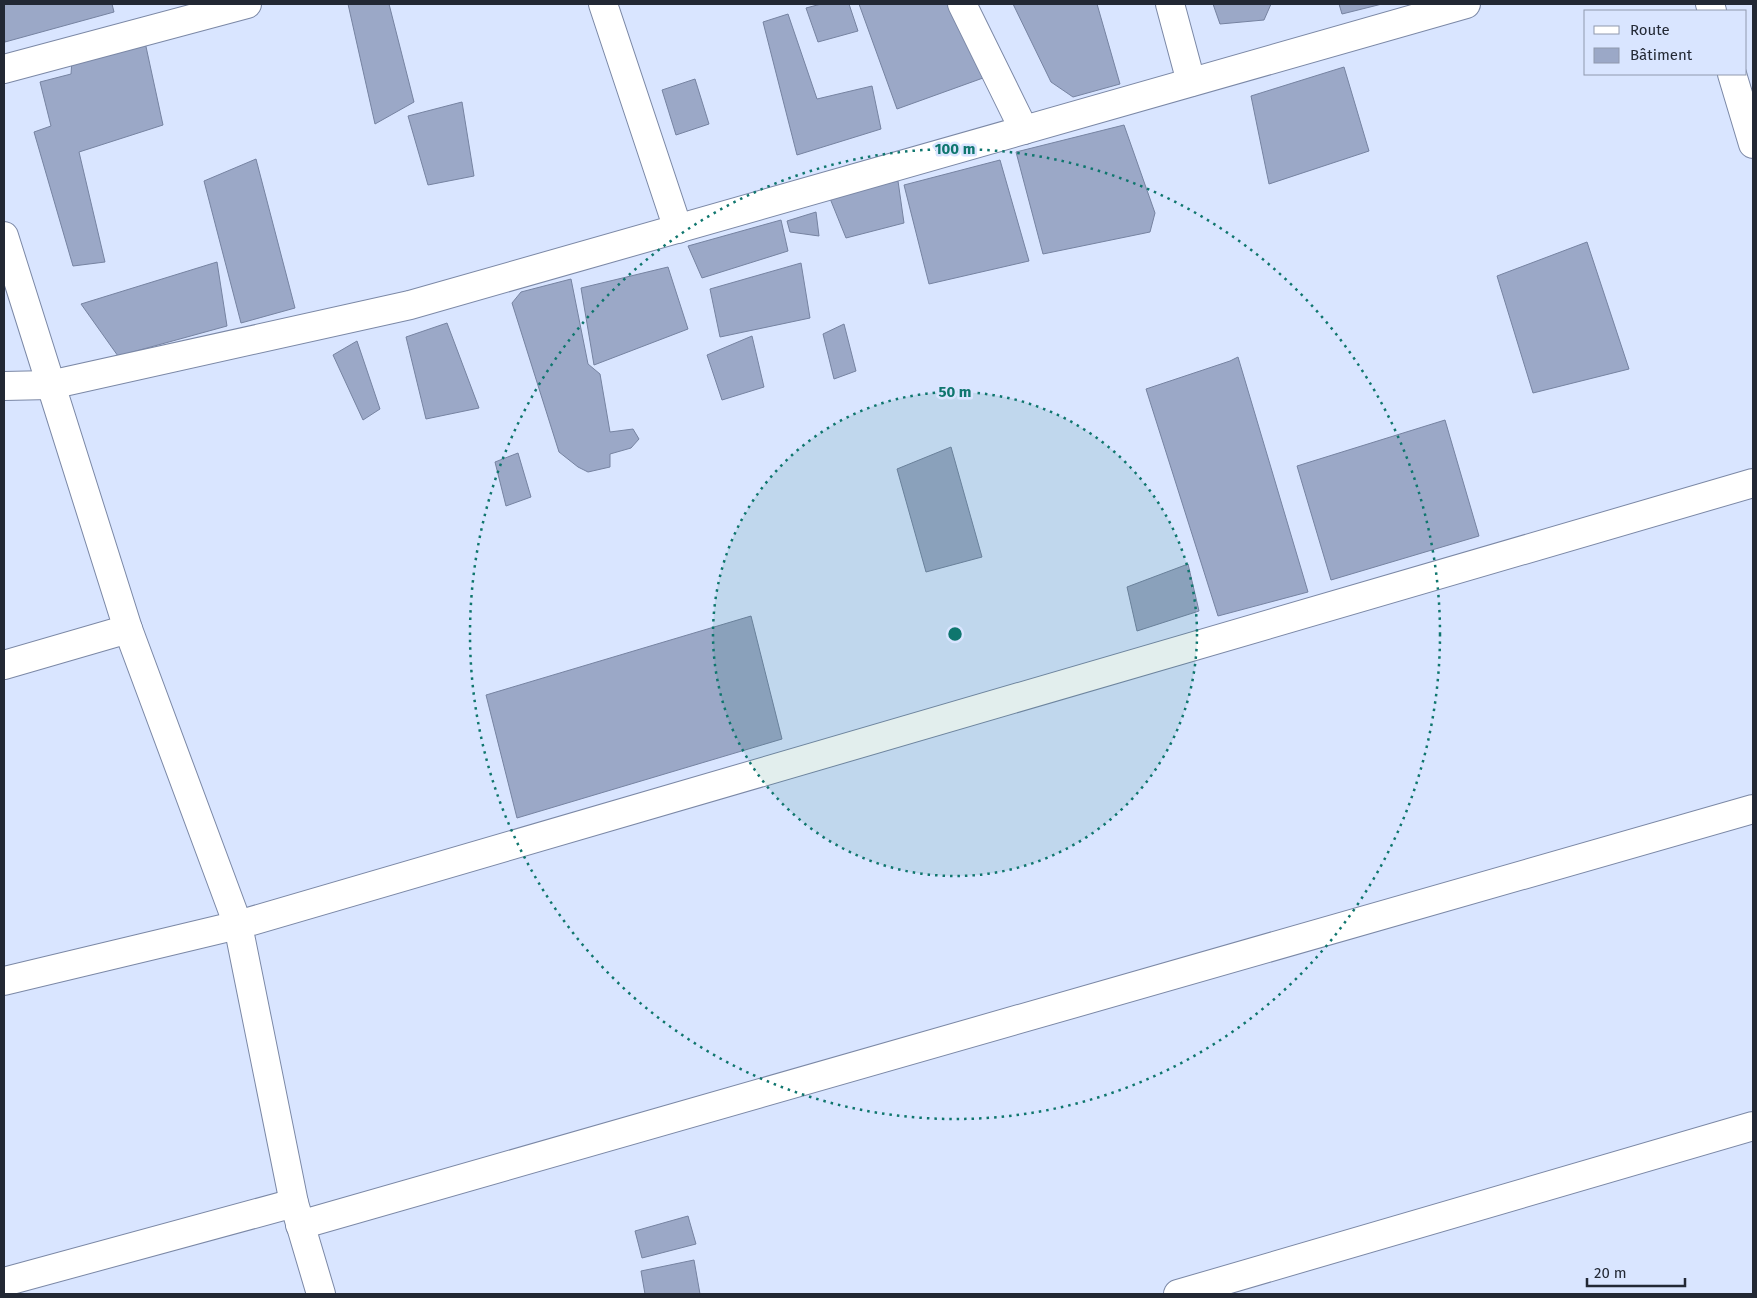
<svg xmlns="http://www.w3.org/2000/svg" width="1757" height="1298" font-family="'Fira Sans',sans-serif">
  <rect width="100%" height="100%" fill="#d9e5ff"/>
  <g fill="#9ba8c7" stroke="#7683a1">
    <path d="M 4,4 L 112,4 L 114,12 L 5,42 L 4,37 Z"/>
    <path d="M 348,4 L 389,4 L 414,102 L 375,124 Z"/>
    <path d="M 821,4 L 849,4 L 858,31 L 818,42 L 806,8 Z"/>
    <path d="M 859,4 L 949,4 L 983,78 L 897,109 Z"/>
    <path d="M 1013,4 L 1097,4 L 1120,84 L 1073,97 L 1051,82 Z"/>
    <path d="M 1213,4 L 1271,4 L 1264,20 L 1220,24 Z"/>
    <path d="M 1339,4 L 1382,4 L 1342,14 Z"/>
    <path d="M 788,14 L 817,99 L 872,86 L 881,129 L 797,155 L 763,22 Z"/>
    <path d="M 145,42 L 163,125 L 79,152 L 105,262 L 73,266 L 34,132 L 51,126 L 40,82 L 71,74 L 72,60 Z"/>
    <path d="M 1344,67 L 1369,151 L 1269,184 L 1251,96 Z"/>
    <path d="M 695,79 L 709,124 L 676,135 L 662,90 Z"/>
    <path d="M 462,102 L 474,176 L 428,185 L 408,116 Z"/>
    <path d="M 1124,125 L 1155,213 L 1150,232 L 1043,254 L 1016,152 Z"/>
    <path d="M 256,159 L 295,308 L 241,323 L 204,181 Z"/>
    <path d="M 1000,160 L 1029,261 L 929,284 L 904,185 Z"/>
    <path d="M 898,181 L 904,223 L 846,238 L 829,196 Z"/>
    <path d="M 816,212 L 819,236 L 790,232 L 787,221 Z"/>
    <path d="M 781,220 L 788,251 L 702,278 L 688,246 Z"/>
    <path d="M 1587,242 L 1629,369 L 1533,393 L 1497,276 Z"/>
    <path d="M 217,262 L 227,326 L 118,356 L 81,304 Z"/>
    <path d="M 801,263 L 810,318 L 720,337 L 710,289 Z"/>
    <path d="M 668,267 L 688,329 L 594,365 L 581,288 Z"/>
    <path d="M 571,279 L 588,364 L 600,374 L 610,432 L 633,429 L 639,439 L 631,448 L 610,454 L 610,467 L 588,472 L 578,467 L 559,452 L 512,303 L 521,292 Z"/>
    <path d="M 447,323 L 479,408 L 426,419 L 406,337 Z"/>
    <path d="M 844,324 L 856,371 L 834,379 L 823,334 Z"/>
    <path d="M 752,336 L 764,387 L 722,400 L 707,355 Z"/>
    <path d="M 357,341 L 380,409 L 363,420 L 333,355 Z"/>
    <path d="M 1238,357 L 1308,592 L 1218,616 L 1146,389 L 1230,361 Z"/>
    <path d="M 1445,420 L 1479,536 L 1331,580 L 1297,466 Z"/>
    <path d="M 951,447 L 982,557 L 926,572 L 897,469 Z"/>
    <path d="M 518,453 L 531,497 L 506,506 L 495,462 Z"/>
    <path d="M 1188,564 L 1199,611 L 1137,631 L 1127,587 Z"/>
    <path d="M 751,616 L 782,739 L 517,818 L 486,695 Z"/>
    <path d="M 688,1216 L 696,1244 L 642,1258 L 635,1231 Z"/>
    <path d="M 694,1260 L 700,1294 L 645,1294 L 641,1271 Z"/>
  </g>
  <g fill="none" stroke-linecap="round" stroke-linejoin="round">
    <g stroke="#7b88a6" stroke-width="30">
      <g id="street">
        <path d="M 603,4 L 678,229"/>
        <path d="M 962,4 L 1024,130"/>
        <path d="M 1170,4 L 1191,82"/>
        <path d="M 1710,4 L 1712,11"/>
        <path d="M 4,69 L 247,4"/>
        <path d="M 1732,74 L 1753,144"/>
        <path d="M 4,236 L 128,629 L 238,925 L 294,1203 L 321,1294"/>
        <path d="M 4,386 L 50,385 L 410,305 L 1466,4"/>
        <path d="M 4,665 L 128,629"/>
        <path d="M 4,981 L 238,925 L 1753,483"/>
        <path d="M 300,1225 L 1753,809"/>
        <path d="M 4,1282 L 294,1203"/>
        <path d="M 1178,1294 L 1753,1126"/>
      </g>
    </g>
    <use href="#street" stroke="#fff" stroke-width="28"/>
  </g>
  <circle cx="955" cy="634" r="242" fill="#0f766e" fill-opacity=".12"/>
  <g fill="none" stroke="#0f766e" stroke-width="2.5" stroke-dasharray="2.5 5">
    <circle cx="955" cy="634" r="242"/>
    <circle cx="955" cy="634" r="485"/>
  </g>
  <circle cx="955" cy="634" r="8" fill="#0f766e" stroke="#d9e5ff" stroke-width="2.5"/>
  <g font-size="15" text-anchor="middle" font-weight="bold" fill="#0f766e" stroke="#d9e5ff" stroke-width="5" stroke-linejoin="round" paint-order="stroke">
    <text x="955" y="154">100 m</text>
    <text x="955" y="397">50 m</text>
  </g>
  <rect width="1757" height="1298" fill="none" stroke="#222834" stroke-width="10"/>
  <rect x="1584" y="10" width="162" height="65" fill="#d9e5ff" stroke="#9099ae"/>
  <rect x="1594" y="26" width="25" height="8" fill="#ffffff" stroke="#9099ae"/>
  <text x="1630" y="35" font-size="15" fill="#222834">Route</text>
  <rect x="1594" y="48" width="25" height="15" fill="#9ba8c7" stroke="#9099ae"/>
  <text x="1630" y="60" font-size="15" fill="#222834">Bâtiment</text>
  <path d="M1587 1278v8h98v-8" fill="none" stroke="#222834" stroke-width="2.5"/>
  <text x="1594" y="1278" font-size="15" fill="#222834" stroke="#d9e5ff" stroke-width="4" paint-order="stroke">20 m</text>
</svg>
